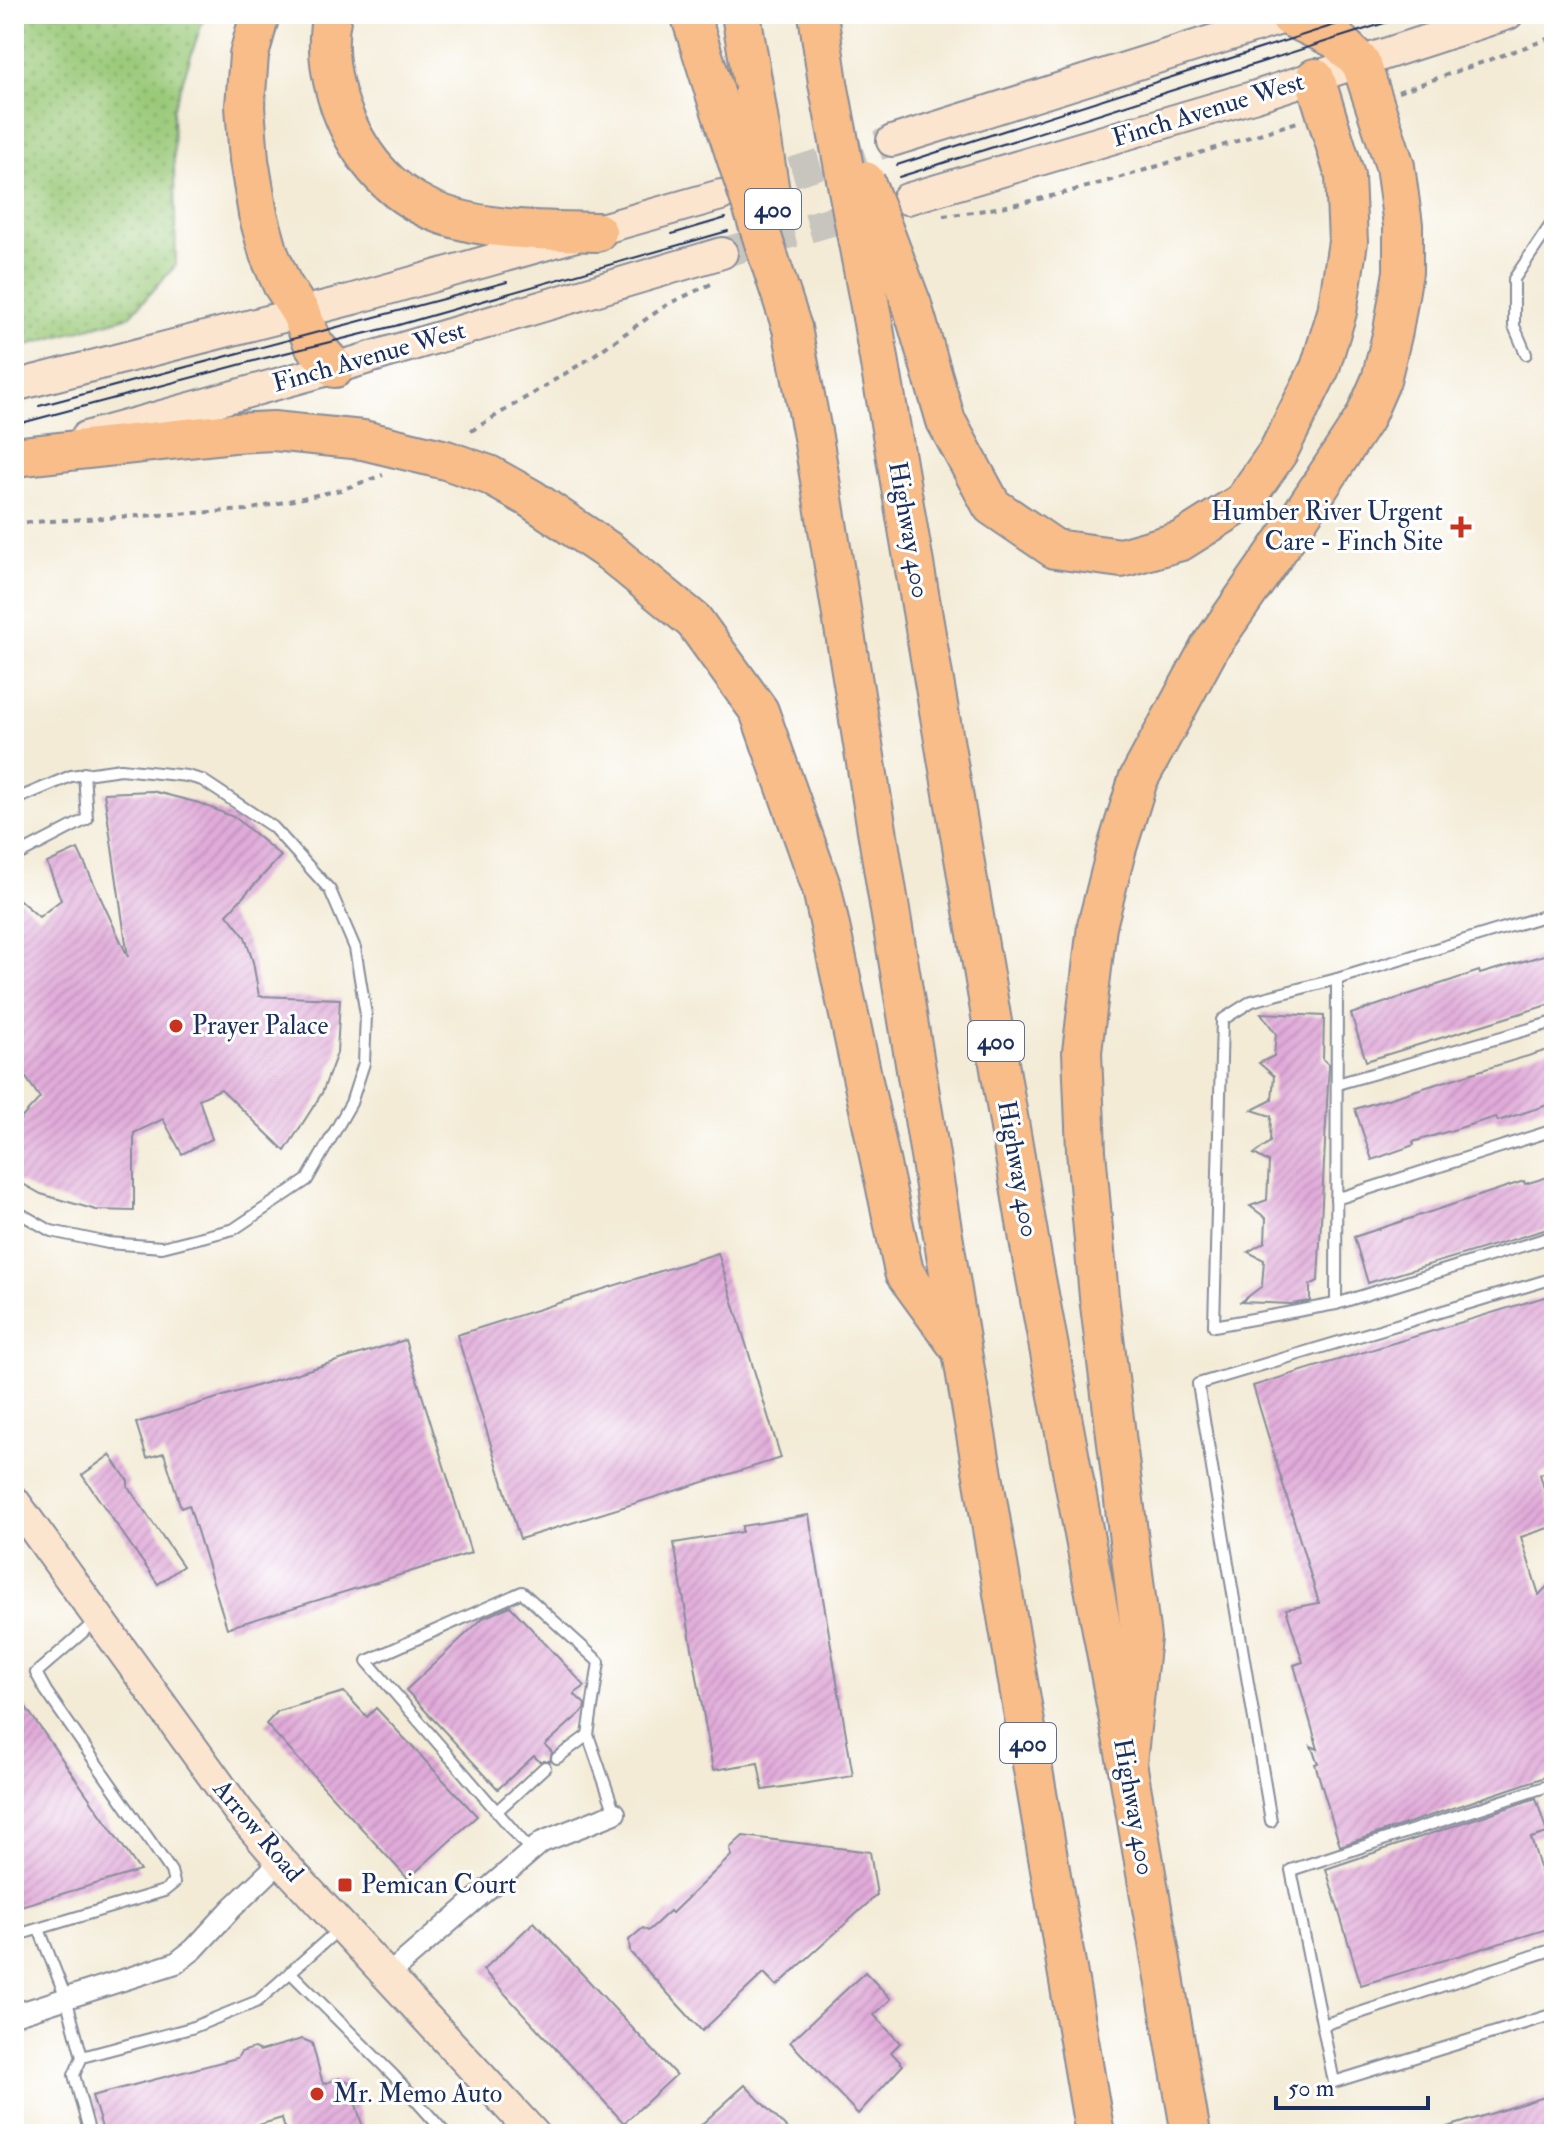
<svg xmlns="http://www.w3.org/2000/svg" width="1568" height="2148" font-family="'IM FELL Double Pica',serif">
  <defs>
    <pattern id="grass-dots" width="8" height="8" patternUnits="userSpaceOnUse" patternTransform="scale(2)"><rect width="8" height="8" fill="#9ac978"/><path d="M2 2h.1M6 6h.1" fill="none" stroke="#7da466" stroke-width="1.8" stroke-linecap="round"/></pattern>
    <pattern id="building-hatch" width="6" height="6" patternUnits="userSpaceOnUse" patternTransform="scale(2)"><rect width="6" height="6" fill="#e1abd9"/><path d="M-1 1l2-2M0 6l6-6M5 7l2-2" fill="none" stroke="#c093bd"/></pattern>
  </defs>
  <rect width="100%" height="100%" fill="#fff"/>
  <filter id="ink" filterUnits="userSpaceOnUse"><feTurbulence type="fractalNoise" baseFrequency=".0125" numOctaves="2"/><feDisplacementMap in="SourceGraphic" scale="16" xChannelSelector="R" yChannelSelector="G"/><feConvolveMatrix kernelMatrix="1 2 1 2 8 2 1 2 1" color-interpolation-filters="sRGB"/></filter>
  <filter id="wash" filterUnits="userSpaceOnUse"><feTurbulence type="fractalNoise" baseFrequency=".006" numOctaves="4" result="noise"/><feDisplacementMap in="SourceGraphic" scale="32" xChannelSelector="R" yChannelSelector="G"/><feGaussianBlur stdDeviation="1.8" result="paint"/><feColorMatrix in="noise" values="0 0 0 0 0 0 0 0 0 0 0 0 0 0 0 0 0 1.4 0 .05"/><feComposite in="paint" operator="in"/></filter>
  <g filter="url(#wash)">
    <rect width="100%" height="100%" fill="#f3ebd6"/>
    <path fill="url(#grass-dots)" stroke="#5a7c6b" stroke-width="2" d="M 14,14 L 205,14 L 173,109 L 176,265 L 130,316 L 14,349 Z"/>
    <g id="blocks">
      <g fill="url(#building-hatch)">
        <path d="M 152,791 L 199,803 L 236,818 L 281,856 L 227,914 L 245,937 L 253,962 L 259,996 L 340,999 L 337,1053 L 322,1093 L 285,1151 L 221,1089 L 199,1099 L 212,1139 L 182,1154 L 163,1119 L 134,1133 L 134,1211 L 96,1210 L 41,1194 L 14,1179 L 14,1126 L 40,1098 L 20,1069 L 14,1072 L 14,895 L 39,917 L 61,900 L 47,863 L 78,849 L 128,957 L 104,793 Z"/>
        <path d="M 1554,952 L 1554,1003 L 1366,1061 L 1351,1014 L 1479,971 L 1480,974 Z"/>
        <path d="M 1261,1013 L 1324,1016 L 1323,1059 L 1329,1064 L 1318,1281 L 1310,1285 L 1310,1301 L 1291,1304 L 1241,1302 L 1262,1286 L 1264,1260 L 1248,1252 L 1265,1242 L 1266,1218 L 1250,1206 L 1267,1200 L 1269,1162 L 1254,1154 L 1270,1142 L 1271,1116 L 1252,1110 L 1272,1100 L 1274,1076 L 1259,1063 L 1274,1056 L 1276,1034 Z"/>
        <path d="M 1554,1048 L 1554,1103 L 1498,1121 L 1496,1117 L 1413,1142 L 1414,1145 L 1372,1160 L 1355,1109 Z"/>
        <path d="M 1554,1175 L 1554,1227 L 1368,1283 L 1354,1237 L 1524,1181 L 1525,1184 Z"/>
        <path d="M 718,1253 L 781,1458 L 520,1539 L 457,1335 Z"/>
        <path d="M 1554,1294 L 1554,1470 L 1540,1474 L 1554,1526 L 1521,1537 L 1539,1595 L 1554,1579 L 1554,1774 L 1340,1846 L 1315,1764 L 1318,1763 L 1311,1746 L 1318,1749 L 1294,1665 L 1303,1662 L 1286,1609 L 1319,1603 L 1253,1386 Z"/>
        <path d="M 405,1340 L 471,1553 L 227,1628 L 189,1505 L 181,1508 L 164,1453 L 147,1458 L 136,1423 Z"/>
        <path d="M 110,1455 L 128,1481 L 128,1487 L 183,1566 L 158,1584 L 82,1475 Z"/>
        <path d="M 809,1515 L 853,1776 L 763,1790 L 758,1763 L 713,1770 L 674,1543 L 742,1532 L 742,1526 Z"/>
        <path d="M 510,1606 L 585,1686 L 574,1694 L 585,1704 L 584,1710 L 545,1745 L 552,1752 L 550,1761 L 539,1761 L 534,1756 L 498,1789 L 406,1690 L 483,1618 Z"/>
        <path d="M 14,1690 L 140,1871 L 14,1908 Z"/>
        <path d="M 344,1692 L 367,1717 L 376,1708 L 477,1816 L 408,1879 L 266,1724 L 278,1711 Z"/>
        <path d="M 1536,1798 L 1547,1833 L 1531,1838 L 1546,1887 L 1554,1885 L 1554,1927 L 1361,1985 L 1326,1869 Z"/>
        <path d="M 743,1836 L 870,1852 L 877,1895 L 777,1986 L 764,1973 L 702,2031 L 630,1952 L 629,1940 L 643,1928 L 648,1931 L 670,1911 L 672,1913 L 731,1856 L 730,1848 Z"/>
        <path d="M 534,1922 L 676,2075 L 624,2123 L 483,1970 Z"/>
        <path d="M 865,1972 L 891,1999 L 874,2015 L 900,2043 L 891,2052 L 903,2065 L 858,2114 L 790,2042 Z"/>
        <path d="M 302,2039 L 312,2043 L 323,2084 L 340,2078 L 349,2082 L 365,2134 L 286,2134 L 282,2118 L 228,2134 L 104,2134 L 92,2096 L 237,2058 L 241,2052 L 254,2048 L 260,2051 Z"/>
        <path d="M 745,2085 L 792,2134 L 691,2134 Z"/>
        <path d="M 1554,2094 L 1554,2134 L 1438,2134 L 1438,2130 Z"/>
      </g>
    </g>
  </g>
  <g filter="url(#ink)">
    <use href="#blocks" fill-opacity="0" stroke="#878d9a" stroke-width="2"/>
    <g fill="none" stroke-linecap="round" stroke-linejoin="round">
      <g stroke="#c8c5be" stroke-width="30" stroke-dasharray="30 15" stroke-linecap="butt">
        <path d="M 749,186 L 892,141"/>
        <path d="M 722,253 L 873,209"/>
      </g>
      <g stroke="#878d9a" stroke-width="14">
        <g id="lane">
          <path d="M 1526,354 L 1514,326 L 1514,279 L 1554,220"/>
          <path d="M 14,800 L 71,776 L 121,769 L 187,776 L 202,780 L 273,827 L 330,890 L 355,948 L 366,1015 L 364,1063 L 351,1103 L 307,1180 L 234,1229 L 162,1247 L 108,1243 L 51,1231 L 14,1210"/>
          <path d="M 14,857 L 87,819 L 84,773"/>
          <path d="M 1554,913 L 1337,979 L 1252,1001 L 1222,1020 L 1214,1326 L 1336,1304 L 1554,1236"/>
          <path d="M 1337,1084 L 1554,1022"/>
          <path d="M 1336,1199 L 1554,1130"/>
          <path d="M 1336,1304 L 1337,979"/>
          <path d="M 557,1758 L 588,1735"/>
          <path d="M 1554,1784 L 1291,1870 L 1334,2082 L 1554,2014"/>
          <path d="M 497,1811 L 545,1767"/>
          <path d="M 1271,1821 L 1198,1384 L 1554,1278"/>
          <path d="M 531,1851 L 367,1661 L 522,1592 L 599,1662 L 588,1735 L 615,1813"/>
          <path d="M 39,1929 L 66,1998 L 82,2057 L 191,2028 L 258,2001 L 339,1929"/>
          <path d="M 14,1936 L 164,1891 L 174,1883 L 171,1871 L 46,1691 L 36,1673 L 97,1620"/>
          <path d="M 290,1972 L 394,2076 L 446,2134"/>
          <path d="M 1323,2025 L 1554,1949"/>
          <path d="M 82,2057 L 74,2075 L 90,2134"/>
        </g>
      </g>
      <g stroke="#878d9a" stroke-width="24">
        <g id="street">
          <path d="M 388,1975 L 542,1842 L 615,1813"/>
          <path d="M 14,2015 L 176,1963 L 194,1949 L 232,1908 L 281,1861"/>
        </g>
      </g>
      <g stroke="#878d9a" stroke-width="34">
        <g id="secondary">
          <path d="M 892,141 L 1297,14"/>
          <path d="M 907,199 L 1256,96 L 1508,14"/>
          <path d="M 14,386 L 353,299 L 721,195"/>
          <path d="M 86,437 L 335,368 L 722,253"/>
          <path d="M 14,1501 L 239,1812 L 281,1861 L 534,2134"/>
        </g>
      </g>
      <g stroke="#878d9a" stroke-width="42">
        <g id="highway">
          <path d="M 260,14 L 249,55 L 245,106 L 249,160 L 258,214 L 269,254 L 282,284 L 300,312 L 314,345 L 335,368"/>
          <path d="M 332,14 C 324,49 332,89 346,121 C 396,233 492,229 597,232"/>
          <path d="M 690,14 L 715,93"/>
          <path d="M 741,14 L 754,91"/>
          <path d="M 818,14 L 828,83"/>
          <path d="M 912,305 L 946,421 L 992,506 L 1055,549 L 1121,558 L 1181,541 L 1243,502 L 1278,452 L 1320,368 L 1337,312 L 1348,242 L 1345,176 L 1315,78"/>
          <path d="M 872,317 L 1032,1257 L 1127,1763 L 1191,2134"/>
          <path d="M 792,328 L 813,437 L 962,1352 L 1095,2134"/>
          <path d="M 14,457 L 233,433 L 273,431 L 363,440 L 446,460 L 489,475 L 530,498 L 610,552 L 694,621 L 759,711 L 822,889 L 904,1272 L 958,1346"/>
          <path d="M 1127,1763 L 1141,1638 L 1099,1297 L 1086,1151 L 1082,1052 L 1097,926 L 1116,851 L 1138,780 L 1210,647 L 1288,535 L 1364,419 L 1381,380 L 1393,331 L 1403,272 L 1403,225 L 1395,166 L 1361,63 L 1336,39 L 1290,17"/>
        </g>
      </g>
      <g stroke="#878d9a" stroke-width="4" stroke-dasharray="6 6" stroke-linecap="butt">
        <path d="M 1398,92 L 1554,37"/>
        <path d="M 943,216 C 1064,202 1185,156 1301,121"/>
        <path d="M 471,431 L 584,362 L 668,304 L 711,284"/>
        <path d="M 14,523 L 247,510 L 340,490 L 383,475"/>
      </g>
      <use href="#lane" stroke="#fff" stroke-width="10"/>
      <use href="#street" stroke="#fff" stroke-width="20"/>
      <use href="#secondary" stroke="#fce5cf" stroke-width="30"/>
      <use href="#highway" stroke="#f8bd88" stroke-width="38"/>
      <g stroke="#1b2f5e" stroke-width="2">
        <path d="M 897,165 L 1369,14"/>
        <path d="M 899,177 L 1413,14"/>
        <path d="M 672,234 L 726,218"/>
        <path d="M 39,406 L 507,282"/>
        <path d="M 14,425 L 265,358 L 395,326 L 728,231"/>
      </g>
      <g stroke="#878d9a" stroke-width="42" stroke-linecap="butt">
        <g id="highway-bridge">
          <path d="M 828,83 L 872,317"/>
          <path d="M 754,91 L 773,211"/>
          <path d="M 715,93 L 792,328"/>
          <path d="M 865,181 L 912,305"/>
        </g>
      </g>
      <use href="#highway-bridge" stroke="#f8bd88" stroke-width="38"/>
    </g>
  </g>
  <g fill="#c8321e" stroke="#fff" stroke-width="3">
    <path d="M1457 515h8v8h8v8h-8v8h-8v-8h-8v-8h8z"/>
    <circle cx="176" cy="1026" r="8"/>
    <rect x="337" y="1877" width="16" height="16" rx="4"/>
    <circle cx="317" cy="2094" r="8"/>
  </g>
  <g text-anchor="middle" dominant-baseline="central" stroke-width="6" stroke-linejoin="round" paint-order="stroke">
    <g fill="#fff" stroke="#5f6d8e" stroke-width="2">
      <rect x="745" y="189" width="56" height="40" rx="6"/>
      <rect x="968" y="1021" width="56" height="40" rx="6"/>
      <rect x="1000" y="1723" width="56" height="40" rx="6"/>
    </g>
    <g font-size="24" font-weight="bold" fill="#1b2f5e">
      <text x="773" y="209">400</text>
      <text x="996" y="1041">400</text>
      <text x="1028" y="1743">400</text>
    </g>
    <g font-size="26" fill="#1b2f5e" stroke="#fff">
      <text transform="translate(1208 110) rotate(-17)">Finch Avenue West</text>
      <text transform="translate(369 357) rotate(-16)">Finch Avenue West</text>
      <text transform="translate(909 530) rotate(80)">Highway 400</text>
      <text transform="translate(1018 1169) rotate(80)">Highway 400</text>
      <text transform="translate(1134 1807) rotate(80)">Highway 400</text>
      <text transform="translate(258 1831) rotate(50)">Arrow Road</text>
    </g>
    <g font-size="26" fill="#1b2f5e" stroke="#fff" text-anchor="start">
      <text x="1443" y="512" text-anchor="end">Humber River Urgent<tspan x="1443" dy="30">Care - Finch Site</tspan></text>
      <text x="192" y="1026">Prayer Palace</text>
      <text x="361" y="1885">Pemican Court</text>
      <text x="333" y="2094">Mr. Memo Auto</text>
    </g>
  </g>
  <rect width="1568" height="2148" fill="none" stroke="#fff" stroke-width="48"/>
  <path d="M1276 2096v12h152v-12" fill="none" stroke="#1b2f5e" stroke-width="4"/>
  <text x="1288" y="2096" font-size="24" fill="#1b2f5e" stroke="#ffffff" stroke-width="6" paint-order="stroke">50 m</text>
</svg>
